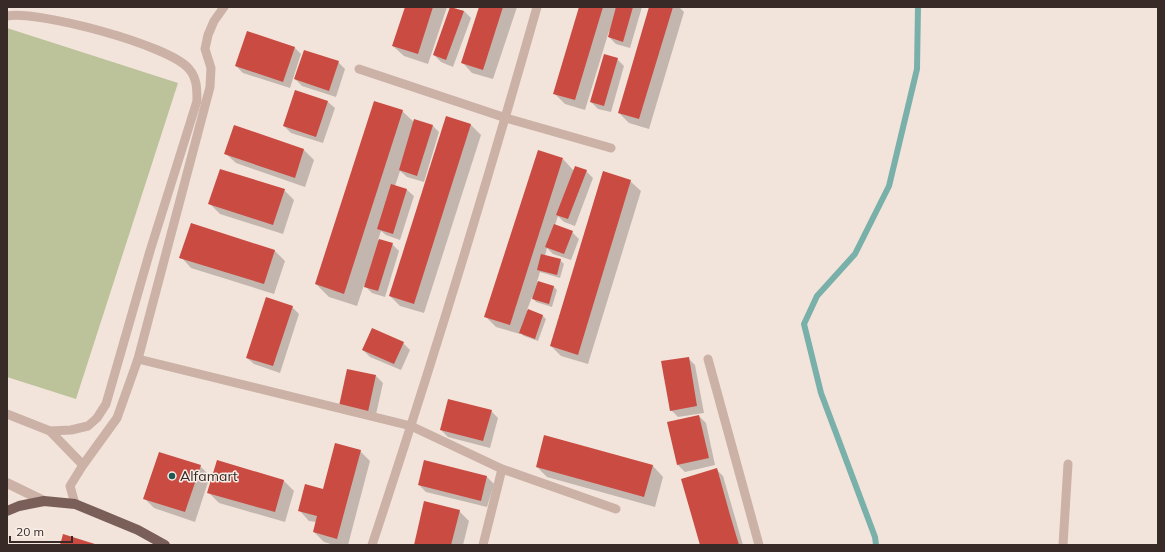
<svg xmlns="http://www.w3.org/2000/svg" width="1165" height="552" font-family="Mulish,sans-serif">
  <rect width="100%" height="100%" fill="#f3e4db"/>
  <path fill="#bcc29a" d="M 7,28 L 178,83 L 76,399 L 7,377 Z"/>
  <g fill="#0003">
    <path d="M 406,7 L 447,7 L 428,64 L 404,56 L 393,46 Z"/>
    <path d="M 451,7 L 464,11 L 471,18 L 453,67 L 441,62 L 434,55 Z"/>
    <path d="M 480,7 L 517,7 L 493,79 L 472,73 L 462,62 Z"/>
    <path d="M 580,7 L 642,7 L 630,48 L 616,44 L 609,37 L 611,31 L 609,31 L 585,110 L 565,104 L 555,94 Z"/>
    <path d="M 650,7 L 679,7 L 684,12 L 649,129 L 629,123 L 619,113 Z"/>
    <path d="M 294,47 L 301,54 L 290,88 L 243,73 L 236,66 Z"/>
    <path d="M 617,59 L 624,66 L 611,112 L 598,109 L 591,102 Z"/>
    <path d="M 338,62 L 345,69 L 336,97 L 302,86 L 295,79 Z"/>
    <path d="M 296,91 L 328,102 L 335,108 L 323,143 L 291,133 L 284,126 Z"/>
    <path d="M 402,111 L 414,122 L 432,125 L 439,132 L 424,182 L 407,177 L 400,171 L 395,186 L 407,190 L 414,196 L 400,240 L 386,235 L 381,231 L 378,240 L 392,244 L 399,251 L 385,297 L 372,293 L 364,285 L 357,306 L 329,297 L 316,284 Z"/>
    <path d="M 447,117 L 471,125 L 481,135 L 424,313 L 400,306 L 390,296 Z"/>
    <path d="M 235,126 L 304,150 L 314,160 L 305,187 L 236,163 L 225,153 Z"/>
    <path d="M 563,159 L 574,171 L 586,171 L 593,178 L 575,226 L 564,222 L 558,216 L 555,225 L 572,232 L 579,239 L 571,260 L 553,254 L 547,248 L 545,256 L 560,260 L 564,264 L 560,278 L 540,272 L 537,282 L 554,287 L 557,290 L 552,307 L 536,302 L 532,297 L 527,310 L 543,316 L 546,319 L 538,341 L 524,336 L 520,333 L 520,334 L 496,327 L 486,317 Z"/>
    <path d="M 630,181 L 641,191 L 588,364 L 561,356 L 551,346 Z"/>
    <path d="M 284,190 L 294,200 L 283,234 L 220,214 L 210,204 Z"/>
    <path d="M 191,224 L 275,251 L 285,261 L 274,294 L 191,268 L 181,257 Z"/>
    <path d="M 292,307 L 299,314 L 280,373 L 254,364 L 247,358 Z"/>
    <path d="M 403,343 L 410,350 L 401,370 L 370,357 L 363,350 Z"/>
    <path d="M 688,358 L 695,365 L 704,413 L 678,417 L 671,410 Z"/>
    <path d="M 376,376 L 383,383 L 375,419 L 347,413 Z"/>
    <path d="M 491,411 L 498,418 L 490,448 L 448,437 L 441,430 Z"/>
    <path d="M 699,416 L 706,423 L 715,465 L 685,472 L 678,465 Z"/>
    <path d="M 545,437 L 653,466 L 663,477 L 655,507 L 547,477 L 537,467 Z"/>
    <path d="M 360,451 L 370,461 L 348,545 L 334,545 L 324,542 L 314,532 L 316,522 L 309,521 L 299,510 L 324,490 Z"/>
    <path d="M 200,466 L 210,476 L 195,522 L 154,508 L 144,498 Z"/>
    <path d="M 716,469 L 723,476 L 743,545 L 701,545 Z"/>
    <path d="M 487,477 L 494,484 L 487,507 L 426,492 L 419,485 Z"/>
    <path d="M 284,481 L 294,491 L 285,522 L 219,503 L 209,493 Z"/>
    <path d="M 459,511 L 469,521 L 463,545 L 415,545 Z"/>
  </g>
  <g fill="none" stroke-linecap="round" stroke-linejoin="round">
    <path stroke="#79b1aa" stroke-width="6" d="M 876,545 L 875,537 L 821,393 L 804,324 L 817,296 L 855,254 L 889,186 L 917,69 L 918,7"/>
  </g>
  <g fill="#ca4b41">
    <path d="M 405,7 L 433,7 L 418,54 L 392,46 Z"/>
    <path d="M 450,7 L 464,11 L 446,60 L 433,55 Z"/>
    <path d="M 479,7 L 503,7 L 483,70 L 461,63 Z"/>
    <path d="M 579,7 L 603,7 L 575,100 L 553,94 Z"/>
    <path d="M 616,7 L 633,7 L 623,42 L 608,37 Z"/>
    <path d="M 649,7 L 673,7 L 639,119 L 618,113 Z"/>
    <path d="M 247,31 L 295,47 L 283,82 L 235,66 Z"/>
    <path d="M 304,50 L 339,61 L 329,91 L 294,79 Z"/>
    <path d="M 604,54 L 618,58 L 604,106 L 590,102 Z"/>
    <path d="M 295,90 L 328,101 L 316,137 L 283,126 Z"/>
    <path d="M 374,101 L 403,110 L 344,294 L 315,284 Z"/>
    <path d="M 446,116 L 471,124 L 414,304 L 389,296 Z"/>
    <path d="M 414,119 L 433,125 L 417,176 L 399,170 Z"/>
    <path d="M 234,125 L 304,149 L 295,178 L 224,154 Z"/>
    <path d="M 538,150 L 563,158 L 510,325 L 484,317 Z"/>
    <path d="M 575,166 L 587,170 L 568,219 L 556,215 Z"/>
    <path d="M 220,169 L 285,189 L 273,225 L 208,204 Z"/>
    <path d="M 603,171 L 631,180 L 578,355 L 550,346 Z"/>
    <path d="M 391,184 L 407,189 L 393,234 L 377,229 Z"/>
    <path d="M 191,223 L 275,250 L 264,284 L 179,258 Z"/>
    <path d="M 554,224 L 573,231 L 564,254 L 545,247 Z"/>
    <path d="M 379,239 L 393,243 L 378,291 L 364,287 Z"/>
    <path d="M 541,254 L 561,259 L 557,275 L 537,270 Z"/>
    <path d="M 538,281 L 554,286 L 549,304 L 532,299 Z"/>
    <path d="M 266,297 L 293,306 L 273,366 L 246,358 Z"/>
    <path d="M 528,309 L 543,315 L 535,339 L 519,333 Z"/>
    <path d="M 372,328 L 404,342 L 394,364 L 362,350 Z"/>
    <path d="M 689,357 L 697,406 L 670,411 L 661,361 Z"/>
    <path d="M 347,369 L 376,375 L 368,412 L 339,406 Z"/>
    <path d="M 448,399 L 492,410 L 483,441 L 440,430 Z"/>
    <path d="M 699,415 L 709,458 L 677,465 L 667,422 Z"/>
    <path d="M 544,435 L 653,465 L 644,497 L 536,467 Z"/>
    <path d="M 335,443 L 361,450 L 337,539 L 313,532 L 317,516 L 298,511 L 305,484 L 323,489 Z"/>
    <path d="M 159,452 L 201,465 L 185,512 L 143,499 Z"/>
    <path d="M 217,460 L 284,480 L 275,512 L 207,493 Z"/>
    <path d="M 424,460 L 487,476 L 481,501 L 418,485 Z"/>
    <path d="M 717,468 L 730,515 L 739,545 L 700,545 L 681,479 Z"/>
    <path d="M 424,501 L 460,510 L 451,545 L 414,545 Z"/>
    <path d="M 63,534 L 98,545 L 60,545 Z"/>
  </g>
  <g fill="none" stroke-linecap="round" stroke-linejoin="round">
    <g stroke="#cbb1a6" stroke-width="9">
      <path d="M 7,16 C 37,10 170,45 189,69 C 197,78 197,89 197,101 L 150,251 L 106,404 L 97,418 L 88,426 L 71,430 L 50,431 L 7,414"/>
      <path d="M 359,69 L 506,118 L 611,148"/>
      <path d="M 138,359 L 411,426 L 502,469 L 616,509"/>
      <path d="M 708,359 L 759,545"/>
      <path d="M 50,431 L 83,465"/>
      <path d="M 75,504 L 70,486 L 83,465 L 117,418 L 138,359 L 210,87 L 211,68 L 205,49 L 208,35 L 214,21 L 224,7"/>
      <path d="M 372,545 C 431,367 486,187 537,7"/>
      <path d="M 483,545 L 502,469"/>
      <path d="M 1063,545 L 1068,464"/>
    </g>
    <path stroke="#cbb1a6" stroke-width="10" d="M 7,483 L 44,501"/>
    <path stroke="#7a5e58" stroke-width="10" d="M 7,511 L 19,506 L 44,501 L 75,504 L 138,530 L 165,545"/>
  </g>
  <circle fill="#1b5b54" stroke="#faefe8" stroke-width="1.5" cx="172" cy="476" r="4"/>
  <g text-anchor="middle" dominant-baseline="central" stroke-width="3" stroke-linejoin="round" paint-order="stroke">
    <g font-size="14" fill="#372a27" stroke="#faefe8" text-anchor="start">
      <text x="180" y="476">Alfamart</text>
    </g>
  </g>
  <rect width="1165" height="552" fill="none" stroke="#372a27" stroke-width="16"/>
  <path d="M10 536v6h62v-6" fill="none" stroke="#372a27" stroke-width="2"/>
  <text x="16" y="536" font-size="12" fill="#372a27" stroke="#faefe8" stroke-width="3" paint-order="stroke">20 m</text>
</svg>
